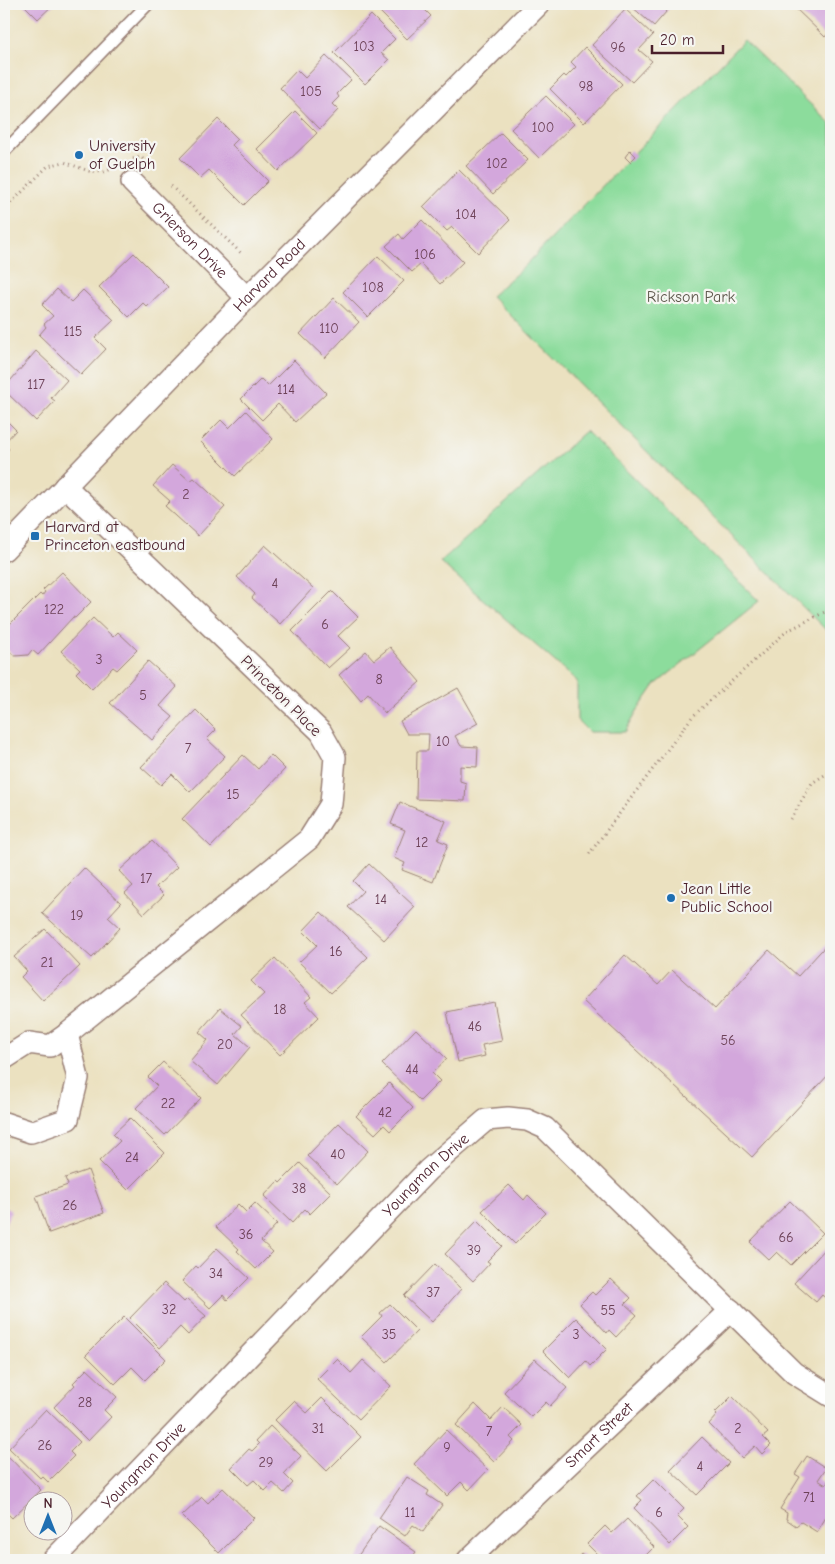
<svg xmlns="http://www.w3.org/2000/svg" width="835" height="1564" font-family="'Comic Neue',sans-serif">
  <rect width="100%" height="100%" fill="#f6f6f2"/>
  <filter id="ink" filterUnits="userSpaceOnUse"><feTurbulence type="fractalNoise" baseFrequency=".02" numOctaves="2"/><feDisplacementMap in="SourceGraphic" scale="10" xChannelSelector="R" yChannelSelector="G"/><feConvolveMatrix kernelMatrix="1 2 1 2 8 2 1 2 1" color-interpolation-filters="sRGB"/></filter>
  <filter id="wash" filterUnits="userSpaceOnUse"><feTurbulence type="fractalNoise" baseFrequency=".0096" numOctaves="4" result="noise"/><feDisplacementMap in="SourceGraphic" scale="20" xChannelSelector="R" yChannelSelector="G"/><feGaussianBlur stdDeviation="1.12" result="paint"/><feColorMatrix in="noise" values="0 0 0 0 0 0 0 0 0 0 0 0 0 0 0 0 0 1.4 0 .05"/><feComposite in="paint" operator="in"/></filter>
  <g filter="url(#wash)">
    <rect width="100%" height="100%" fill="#ebe1c0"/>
    <g fill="#8cdc9c" stroke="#6b7e64">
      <path d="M 744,40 L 831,124 L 831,635 L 491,296 L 524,267 Z"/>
      <path d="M 586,431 L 759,601 L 655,685 L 637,711 L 625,732 L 589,732 L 577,720 L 577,681 L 440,562 Z"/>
    </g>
    <g id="blocks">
      <g fill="#d3a7dc">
        <path d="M 23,4 L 54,4 L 38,19 Z"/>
        <path d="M 372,4 L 429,4 L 424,9 L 431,16 L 407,39 Z"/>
        <path d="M 634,4 L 673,4 L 654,26 L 631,6 Z"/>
        <path d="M 791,4 L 831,4 L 831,30 L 825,37 Z"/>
        <path d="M 625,9 L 653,35 L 639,50 L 652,61 L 632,82 L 592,45 Z"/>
        <path d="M 371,15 L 395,39 L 381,53 L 389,60 L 365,84 L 334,53 Z"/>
        <path d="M 585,47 L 622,84 L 584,123 L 550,89 L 564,75 L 566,77 L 576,67 L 571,62 Z"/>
        <path d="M 326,56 L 351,80 L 337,94 L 339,97 L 332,104 L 338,110 L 320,129 L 280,88 L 297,70 L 305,78 Z"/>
        <path d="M 546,96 L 574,124 L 539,158 L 511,129 Z"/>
        <path d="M 295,111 L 317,133 L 278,171 L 257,149 Z"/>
        <path d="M 218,119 L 238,139 L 232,145 L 268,181 L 244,205 L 209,170 L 200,178 L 180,158 Z"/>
        <path d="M 501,133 L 528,160 L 493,194 L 466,166 Z"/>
        <path d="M 630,150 L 636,156 L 630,162 L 625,157 Z"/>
        <path d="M 459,170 L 510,220 L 478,253 L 452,227 L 447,231 L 423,207 Z"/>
        <path d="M 422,220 L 463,262 L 440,284 L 421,264 L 412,272 L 386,246 L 399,234 L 403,239 Z"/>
        <path d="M 134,253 L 168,287 L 147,307 L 143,303 L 129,317 L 99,287 Z"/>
        <path d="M 378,256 L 404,281 L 368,317 L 343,292 Z"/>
        <path d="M 57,289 L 71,302 L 83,290 L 114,320 L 95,338 L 106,349 L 81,375 L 39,335 L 46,327 L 44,324 L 53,316 L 42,305 Z"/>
        <path d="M 334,298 L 359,322 L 325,358 L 300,334 Z"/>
        <path d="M 36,351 L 67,380 L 51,398 L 55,401 L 36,421 L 4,390 L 4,388 Z"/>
        <path d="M 294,360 L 326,393 L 295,422 L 278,404 L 262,420 L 241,399 L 261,379 L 268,386 Z"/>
        <path d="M 246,411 L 273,439 L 235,476 L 200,441 L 221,420 L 229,428 Z"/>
        <path d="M 4,418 L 16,430 L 4,443 Z"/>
        <path d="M 4,444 L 9,449 L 4,454 Z"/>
        <path d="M 172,465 L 190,481 L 194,478 L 225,507 L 198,536 L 165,506 L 170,501 L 153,486 Z"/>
        <path d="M 265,545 L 313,588 L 280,624 L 252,598 L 255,594 L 237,577 Z"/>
        <path d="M 62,572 L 91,602 L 75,618 L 73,617 L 38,655 L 32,650 L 28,655 L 15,656 L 5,648 L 5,634 L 10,630 L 7,627 L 40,594 L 42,596 L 45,592 L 43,590 Z"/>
        <path d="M 332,591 L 358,617 L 338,636 L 350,648 L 328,668 L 292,631 Z"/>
        <path d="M 93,618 L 113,637 L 118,632 L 137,650 L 117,670 L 113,667 L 92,689 L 76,673 L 80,669 L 61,651 Z"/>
        <path d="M 390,647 L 420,682 L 385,713 L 368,694 L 361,701 L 339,675 L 366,651 L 374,660 Z"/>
        <path d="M 148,661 L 177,687 L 160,706 L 173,717 L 152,740 L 110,703 Z"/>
        <path d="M 458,688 L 478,723 L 455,736 L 461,746 L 478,747 L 477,767 L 460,766 L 460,781 L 466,783 L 465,801 L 416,799 L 417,751 L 428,751 L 429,734 L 407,734 L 400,721 Z"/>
        <path d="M 196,710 L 216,730 L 207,739 L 225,756 L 190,792 L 172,774 L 161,785 L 141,767 Z"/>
        <path d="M 243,755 L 258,769 L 271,755 L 285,769 L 211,847 L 182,819 Z"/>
        <path d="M 400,802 L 446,821 L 438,840 L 448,844 L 433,882 L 402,870 L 405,863 L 394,858 L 405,830 L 391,824 Z"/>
        <path d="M 152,841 L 177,867 L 156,887 L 164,895 L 144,914 L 125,893 L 133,886 L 119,871 Z"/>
        <path d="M 369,864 L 415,907 L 384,940 L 348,907 L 363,891 L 353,881 Z"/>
        <path d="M 84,868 L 121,903 L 108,917 L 120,928 L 92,958 L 42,913 Z"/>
        <path d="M 321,912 L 368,957 L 331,993 L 299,962 L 317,945 L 303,931 Z"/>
        <path d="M 45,929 L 80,966 L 43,1001 L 21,977 L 27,971 L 14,957 Z"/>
        <path d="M 831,940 L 831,1072 L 752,1157 L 583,1001 L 625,955 L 658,985 L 672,970 L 715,1009 L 769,950 L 798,976 Z"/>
        <path d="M 275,958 L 311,997 L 305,1002 L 319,1017 L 280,1055 L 241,1015 L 264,994 L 251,981 Z"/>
        <path d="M 494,1002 L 502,1041 L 482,1045 L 485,1056 L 458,1062 L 447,1012 Z"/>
        <path d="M 220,1008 L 242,1026 L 235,1034 L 250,1047 L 218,1085 L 190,1061 L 208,1040 L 199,1032 Z"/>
        <path d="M 416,1029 L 447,1059 L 432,1073 L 440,1081 L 420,1101 L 382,1064 Z"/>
        <path d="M 163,1062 L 201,1098 L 165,1135 L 136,1108 L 157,1086 L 148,1077 Z"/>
        <path d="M 389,1083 L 413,1108 L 390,1131 L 384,1125 L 375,1134 L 356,1116 Z"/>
        <path d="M 130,1118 L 165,1153 L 128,1190 L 99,1161 L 120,1141 L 113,1134 Z"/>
        <path d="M 339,1123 L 368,1151 L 337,1184 L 307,1156 Z"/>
        <path d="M 300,1163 L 331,1193 L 310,1214 L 305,1209 L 292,1223 L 264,1196 L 278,1181 L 280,1183 Z"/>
        <path d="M 88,1170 L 104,1213 L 49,1233 L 36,1196 L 68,1185 L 65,1178 Z"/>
        <path d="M 509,1185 L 524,1200 L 528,1195 L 546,1213 L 515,1244 L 482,1211 Z"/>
        <path d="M 790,1201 L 823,1233 L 791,1265 L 777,1252 L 769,1260 L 750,1242 Z"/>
        <path d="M 255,1203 L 277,1224 L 261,1241 L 273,1252 L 256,1269 L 237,1251 L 239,1249 L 216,1227 L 238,1204 L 246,1212 Z"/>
        <path d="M 4,1207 L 11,1211 L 4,1227 Z"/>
        <path d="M 477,1221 L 502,1246 L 487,1261 L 490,1263 L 473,1281 L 445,1254 Z"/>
        <path d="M 827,1247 L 831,1251 L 831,1303 L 822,1295 L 816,1302 L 794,1283 Z"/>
        <path d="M 217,1248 L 249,1278 L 227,1300 L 223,1295 L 210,1308 L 182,1281 L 196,1266 L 198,1268 Z"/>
        <path d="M 435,1264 L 461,1289 L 432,1322 L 404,1296 Z"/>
        <path d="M 611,1279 L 631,1298 L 625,1304 L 637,1315 L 616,1337 L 609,1330 L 607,1333 L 580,1304 L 592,1292 L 595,1295 Z"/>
        <path d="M 164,1283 L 184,1302 L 187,1299 L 206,1316 L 188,1335 L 180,1327 L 160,1348 L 130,1318 Z"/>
        <path d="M 390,1304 L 417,1331 L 387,1362 L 361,1337 L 382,1316 L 380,1313 Z"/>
        <path d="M 124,1317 L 166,1359 L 145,1380 L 132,1367 L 115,1384 L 86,1355 Z"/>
        <path d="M 576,1318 L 607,1349 L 590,1366 L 586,1361 L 570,1378 L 543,1351 Z"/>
        <path d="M 337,1359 L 351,1373 L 363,1360 L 391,1386 L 359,1419 L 317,1379 Z"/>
        <path d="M 535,1359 L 567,1388 L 550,1406 L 546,1402 L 531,1417 L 504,1392 Z"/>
        <path d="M 87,1369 L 117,1397 L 104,1410 L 111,1417 L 88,1441 L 54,1407 L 75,1385 L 73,1383 Z"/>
        <path d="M 732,1396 L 768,1433 L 763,1437 L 771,1445 L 762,1454 L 755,1446 L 742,1458 L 709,1424 L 717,1415 L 715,1413 Z"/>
        <path d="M 322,1398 L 361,1437 L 327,1471 L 275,1420 L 294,1401 L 307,1413 Z"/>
        <path d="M 475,1404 L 491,1420 L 503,1407 L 522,1425 L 510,1437 L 514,1441 L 494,1462 L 456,1425 Z"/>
        <path d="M 46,1409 L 80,1442 L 70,1452 L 74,1456 L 48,1482 L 42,1476 L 40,1478 L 9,1448 Z"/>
        <path d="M 270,1426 L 301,1456 L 284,1474 L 293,1483 L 284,1493 L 273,1483 L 265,1491 L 254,1480 L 248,1485 L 231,1468 L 249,1449 L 252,1451 L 259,1444 L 256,1441 Z"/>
        <path d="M 446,1430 L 488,1470 L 469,1490 L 461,1482 L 447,1496 L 414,1464 Z"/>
        <path d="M 702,1437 L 729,1463 L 697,1495 L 670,1470 Z"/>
        <path d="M 4,1452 L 41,1490 L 12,1518 L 4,1510 Z"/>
        <path d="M 807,1456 L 826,1468 L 818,1480 L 826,1485 L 829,1480 L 831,1482 L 831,1509 L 817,1532 L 801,1522 L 796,1526 L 786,1519 L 787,1513 L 780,1509 L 800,1477 L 795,1474 Z"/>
        <path d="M 407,1477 L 429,1491 L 427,1495 L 442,1505 L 423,1532 L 413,1525 L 405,1536 L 379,1518 Z"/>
        <path d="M 654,1479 L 684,1509 L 677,1516 L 688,1527 L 670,1545 L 634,1508 L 642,1500 L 637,1496 Z"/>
        <path d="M 223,1488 L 254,1518 L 219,1553 L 182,1516 L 202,1497 L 208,1503 Z"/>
        <path d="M 627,1519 L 654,1547 L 646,1555 L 647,1556 L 643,1560 L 603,1560 L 587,1544 L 605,1526 L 612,1533 Z"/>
        <path d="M 379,1526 L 416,1552 L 410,1560 L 355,1560 Z"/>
        <path d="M 581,1554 L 588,1560 L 575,1560 Z"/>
        <path d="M 143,1555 L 149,1560 L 138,1560 Z"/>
      </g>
    </g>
  </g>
  <g filter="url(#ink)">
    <use href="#blocks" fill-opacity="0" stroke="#9a8076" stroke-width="1"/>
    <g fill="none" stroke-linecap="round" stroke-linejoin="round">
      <g stroke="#9a8076" stroke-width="14">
        <path id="service" d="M 4,152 L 148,4"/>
      </g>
      <g stroke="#9a8076" stroke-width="24">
        <g id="minor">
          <path id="s1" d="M 132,182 L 247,298"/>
          <path id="s2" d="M 4,550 L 247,298 L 539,4"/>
          <path d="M 4,1059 L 29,1043 L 50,1046 L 67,1034 L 309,839 L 331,804 L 335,757 L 321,732 L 65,486"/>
          <path d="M 4,1123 L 31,1132 L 68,1119 L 78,1078 L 67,1034"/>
          <path id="s3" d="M 53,1560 L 428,1170 L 486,1120 L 508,1118 L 527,1120 L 545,1128 L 794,1373 L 831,1396"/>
          <path id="s4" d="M 468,1560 L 731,1310"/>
        </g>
      </g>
      <g stroke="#9a8076" stroke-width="3" stroke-dasharray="1 4" stroke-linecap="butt">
        <path d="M 133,159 L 141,157 L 147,163"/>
        <path d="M 171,186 L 243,255"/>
        <path d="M 4,210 L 48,166 L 64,162 L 89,171 L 104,172 L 114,168"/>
        <path d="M 791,819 L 812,783 L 831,771"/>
        <path d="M 589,854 L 692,717 L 787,631 L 831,609"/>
      </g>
      <use href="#service" stroke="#fff" stroke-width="11"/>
      <use href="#minor" stroke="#fff" stroke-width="21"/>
    </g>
  </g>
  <g fill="#1f6fb2" stroke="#f6f6f2" stroke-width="2">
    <circle cx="79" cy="155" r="5"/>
    <rect x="30" y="531" width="10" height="10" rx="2.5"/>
    <circle cx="671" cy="898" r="5"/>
  </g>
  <g text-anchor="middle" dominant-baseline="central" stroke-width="4.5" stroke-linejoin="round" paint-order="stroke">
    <g font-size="14" fill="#6c4157">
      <text x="364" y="46">103</text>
      <text x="618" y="47">96</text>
      <text x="586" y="86">98</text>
      <text x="311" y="91">105</text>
      <text x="543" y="127">100</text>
      <text x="497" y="163">102</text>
      <text x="466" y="214">104</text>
      <text x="425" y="254">106</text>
      <text x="373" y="287">108</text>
      <text x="329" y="328">110</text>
      <text x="73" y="331">115</text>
      <text x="36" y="384">117</text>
      <text x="286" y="389">114</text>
      <text x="186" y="494">2</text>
      <text x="275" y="583">4</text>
      <text x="54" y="609">122</text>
      <text x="325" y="624">6</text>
      <text x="99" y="659">3</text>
      <text x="379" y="679">8</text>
      <text x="143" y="695">5</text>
      <text x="443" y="741">10</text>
      <text x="188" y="748">7</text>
      <text x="233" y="794">15</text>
      <text x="422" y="842">12</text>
      <text x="146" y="878">17</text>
      <text x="381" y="899">14</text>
      <text x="77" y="915">19</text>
      <text x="336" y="951">16</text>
      <text x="47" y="962">21</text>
      <text x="280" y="1009">18</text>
      <text x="475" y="1026">46</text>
      <text x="728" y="1040">56</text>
      <text x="225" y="1044">20</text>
      <text x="412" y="1069">44</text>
      <text x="168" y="1103">22</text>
      <text x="385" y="1112">42</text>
      <text x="338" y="1154">40</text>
      <text x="132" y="1157">24</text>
      <text x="299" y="1188">38</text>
      <text x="70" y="1205">26</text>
      <text x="246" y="1234">36</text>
      <text x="786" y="1237">66</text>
      <text x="474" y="1250">39</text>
      <text x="216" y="1273">34</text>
      <text x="433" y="1292">37</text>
      <text x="169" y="1309">32</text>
      <text x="608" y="1310">55</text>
      <text x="389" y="1334">35</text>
      <text x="576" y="1334">3</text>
      <text x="85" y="1402">28</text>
      <text x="318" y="1428">31</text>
      <text x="738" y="1428">2</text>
      <text x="489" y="1431">7</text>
      <text x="45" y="1445">26</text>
      <text x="447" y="1447">9</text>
      <text x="266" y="1462">29</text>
      <text x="700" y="1466">4</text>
      <text x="809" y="1497">71</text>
      <text x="410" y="1512">11</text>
      <text x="659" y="1512">6</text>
    </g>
    <g font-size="16" fill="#4a1f2b" stroke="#f6f6f2" text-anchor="start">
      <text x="89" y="146">University<tspan x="89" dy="18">of Guelph</tspan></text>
      <text x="45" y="527">Harvard at<tspan x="45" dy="18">Princeton eastbound</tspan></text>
      <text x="681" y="889">Jean Little<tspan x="681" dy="18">Public School</tspan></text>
    </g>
    <g font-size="16" fill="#4a1f2b" stroke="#f6f6f2">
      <text stroke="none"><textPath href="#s1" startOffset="82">Grierson Drive</textPath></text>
      <text stroke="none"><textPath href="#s2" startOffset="382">Harvard Road</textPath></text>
      <text transform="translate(281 696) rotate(45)">Princeton Place</text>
      <text stroke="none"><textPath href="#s3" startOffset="536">Youngman Drive</textPath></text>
      <text stroke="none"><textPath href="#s4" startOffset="181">Smart Street</textPath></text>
      <text stroke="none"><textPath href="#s3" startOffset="131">Youngman Drive</textPath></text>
    </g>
    <g font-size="16" fill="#5e584d" stroke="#f6f6f2">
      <text x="691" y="297">Rickson Park</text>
    </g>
  </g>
  <rect width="835" height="1564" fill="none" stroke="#f6f6f2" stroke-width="20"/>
  <g transform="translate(48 1516)"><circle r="24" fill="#f6f6f2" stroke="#b1a0a2"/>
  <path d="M0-4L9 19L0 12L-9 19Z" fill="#1f6fb2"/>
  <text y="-8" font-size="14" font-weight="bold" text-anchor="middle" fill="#4a1f2b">N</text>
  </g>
  <path d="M652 45v8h71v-8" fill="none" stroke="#4a1f2b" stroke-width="2.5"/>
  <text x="660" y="45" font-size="15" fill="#4a1f2b" stroke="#f6f6f2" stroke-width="4" paint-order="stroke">20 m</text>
</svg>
